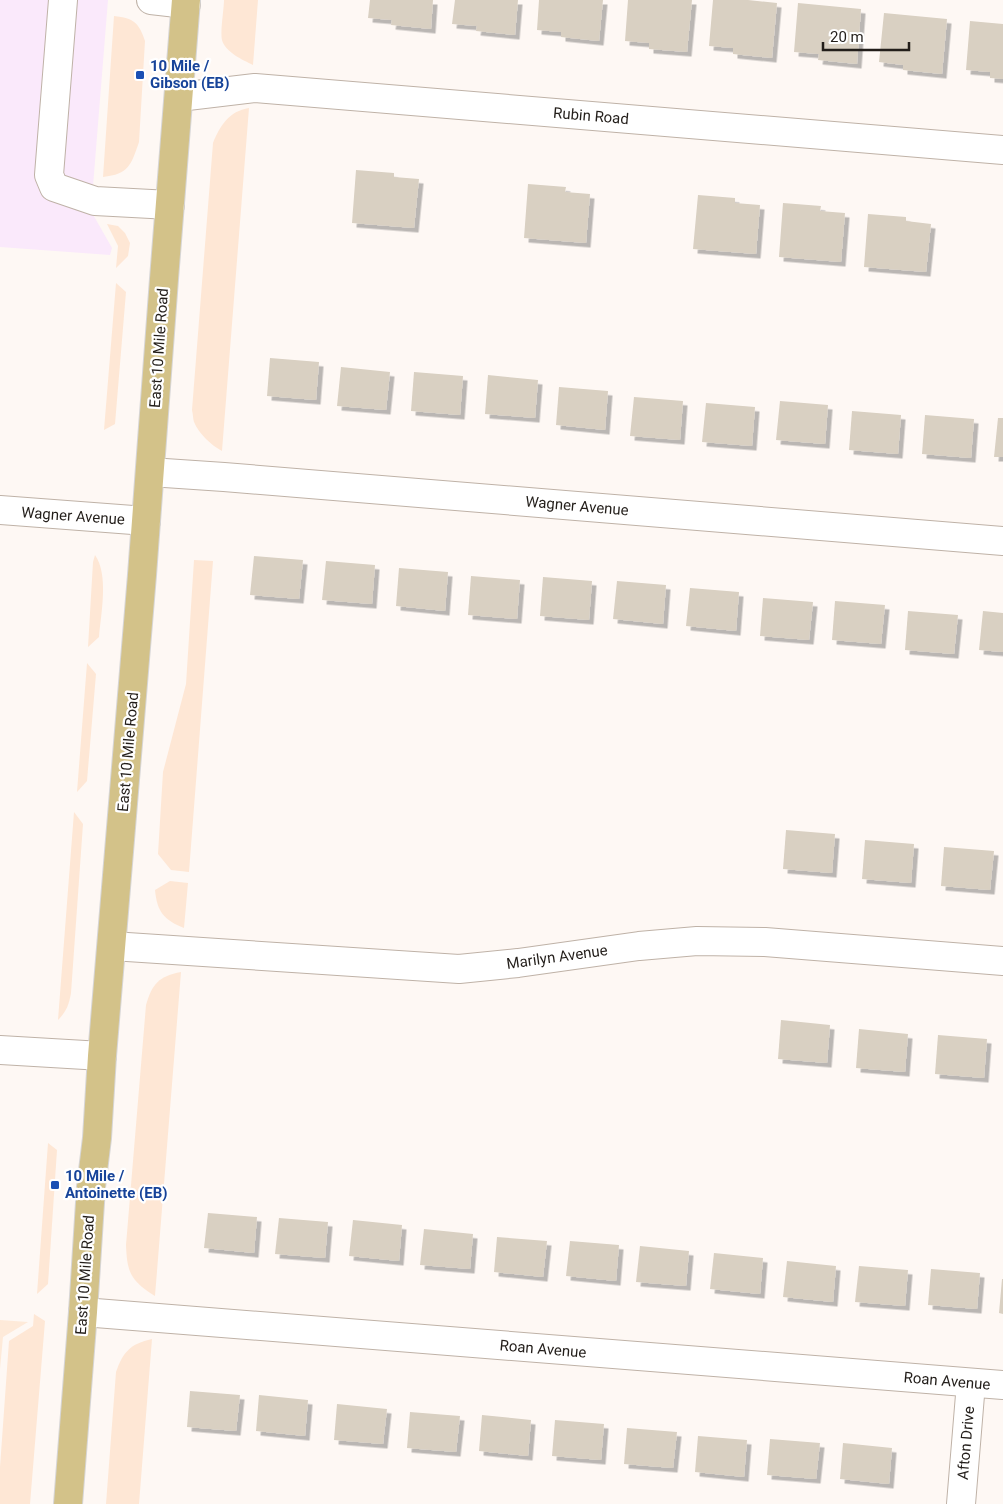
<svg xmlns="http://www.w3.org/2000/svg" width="1003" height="1504" font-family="Roboto,sans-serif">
  <defs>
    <filter id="shadow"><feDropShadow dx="4.5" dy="4.5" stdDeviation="0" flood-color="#0004"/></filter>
  </defs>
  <rect width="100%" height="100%" fill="#fef8f4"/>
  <path fill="#fae9fb" d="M 0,0 L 108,0 L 91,211 L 112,248 L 110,255 L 0,247 Z"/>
  <path fill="#feead9" d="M 0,1320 L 28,1322 L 3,1337 L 0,1369 Z"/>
  <g fill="#fee7d5">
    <path d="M 224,0 L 258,0 L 253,65 C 243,60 225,52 222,40 C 220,32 224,9 224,0 Z"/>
    <path d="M 114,16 C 134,18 139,23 145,41 L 139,142 C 131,165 129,174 103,177 Z"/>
    <path d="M 249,108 L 222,451 C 211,445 199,434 194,422 C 193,419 193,414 192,410 L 213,143 C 220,126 229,111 249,108 Z"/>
    <path d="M 107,224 L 118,226 L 125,233 L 130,243 L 128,256 L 116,268 L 118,246 Z"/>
    <path d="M 116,283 L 126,292 L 115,424 L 104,430 Z"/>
    <path d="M 95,555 C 109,575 101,613 99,637 L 88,647 L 93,562 Z"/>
    <path d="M 194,560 L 213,561 L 189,872 L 171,870 L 158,854 L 163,772 L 186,684 Z"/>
    <path d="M 87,663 L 96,674 L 87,781 L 77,792 Z"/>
    <path d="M 74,812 L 83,824 L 71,993 C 69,1005 66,1012 58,1020 Z"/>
    <path d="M 170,881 L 188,883 L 184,928 C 164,920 157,912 155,890 Z"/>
    <path d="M 181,972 L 155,1296 C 131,1281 127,1273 126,1245 L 146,1005 C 152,984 159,976 181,972 Z"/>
    <path d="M 48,1143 L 57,1150 L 48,1284 L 37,1294 Z"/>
    <path d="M 34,1314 L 45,1321 L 30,1504 L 0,1504 L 0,1467 L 9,1341 L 33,1326 Z"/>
    <path d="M 152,1339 L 139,1504 L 106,1504 L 116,1372 C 123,1352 130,1344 152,1339 Z"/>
  </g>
  <g fill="#d9d0c2" filter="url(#shadow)">
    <path d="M 370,0 L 433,0 L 431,29 L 391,25 L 392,20 L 368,18 Z"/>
    <path d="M 455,0 L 518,0 L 515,35 L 476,31 L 477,26 L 452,24 Z"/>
    <path d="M 539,0 L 603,0 L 599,41 L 561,37 L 561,32 L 537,30 Z"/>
    <path d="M 628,0 L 692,0 L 687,52 L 649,49 L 649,43 L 625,41 Z"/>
    <path d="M 713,0 L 748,0 L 777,3 L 772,58 L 733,54 L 733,48 L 709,46 Z"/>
    <path d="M 798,3 L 861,9 L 857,64 L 818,60 L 819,54 L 794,52 Z"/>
    <path d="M 884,13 L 947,19 L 942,74 L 903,70 L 903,65 L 879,62 Z"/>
    <path d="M 970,21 L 1003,24 L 1003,79 L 990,78 L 990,72 L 966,70 Z"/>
    <path d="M 356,170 L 394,173 L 394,177 L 419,179 L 414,228 L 352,223 Z"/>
    <path d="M 528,184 L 566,187 L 565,192 L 590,194 L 586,243 L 524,238 Z"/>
    <path d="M 698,195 L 735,198 L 735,203 L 760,205 L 756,254 L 693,249 Z"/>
    <path d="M 783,203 L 821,206 L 820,211 L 845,213 L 841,262 L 779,257 Z"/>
    <path d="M 868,214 L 906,217 L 906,221 L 931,224 L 926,272 L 864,267 Z"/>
    <path d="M 270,358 L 319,362 L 316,400 L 267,396 Z"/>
    <path d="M 341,367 L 390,372 L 386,410 L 337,406 Z"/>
    <path d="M 414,372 L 463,376 L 460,415 L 411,411 Z"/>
    <path d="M 488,375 L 538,380 L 535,418 L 485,414 Z"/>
    <path d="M 559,387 L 608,391 L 605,430 L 556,425 Z"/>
    <path d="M 634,397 L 683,401 L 680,440 L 630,436 Z"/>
    <path d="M 780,401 L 828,405 L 825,444 L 776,440 Z"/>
    <path d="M 706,403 L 755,407 L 752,446 L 702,442 Z"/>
    <path d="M 852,411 L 901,415 L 898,454 L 849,450 Z"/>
    <path d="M 925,415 L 974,419 L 971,458 L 922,454 Z"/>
    <path d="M 998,418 L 1003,418 L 1003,457 L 994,457 Z"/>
    <path d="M 254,556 L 303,560 L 299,599 L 250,595 Z"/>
    <path d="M 326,561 L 375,565 L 372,604 L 322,600 Z"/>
    <path d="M 399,568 L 448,572 L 445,611 L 396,606 Z"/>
    <path d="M 471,576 L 520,580 L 517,619 L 468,615 Z"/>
    <path d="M 543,577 L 592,581 L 589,620 L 540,616 Z"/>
    <path d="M 617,581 L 666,585 L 663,624 L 613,619 Z"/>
    <path d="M 690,588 L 739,592 L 736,631 L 686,626 Z"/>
    <path d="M 763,598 L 813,602 L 809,640 L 760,636 Z"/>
    <path d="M 835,601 L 885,605 L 881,644 L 832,640 Z"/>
    <path d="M 908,611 L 958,615 L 954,654 L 905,650 Z"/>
    <path d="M 983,611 L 1003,613 L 1003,652 L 979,650 Z"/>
    <path d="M 786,830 L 835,834 L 832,873 L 783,869 Z"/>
    <path d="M 865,840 L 914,844 L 911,883 L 862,879 Z"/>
    <path d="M 944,847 L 994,851 L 990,890 L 941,886 Z"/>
    <path d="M 781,1020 L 830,1025 L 827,1063 L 778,1059 Z"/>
    <path d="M 859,1029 L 908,1034 L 905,1072 L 856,1068 Z"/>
    <path d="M 938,1035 L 987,1039 L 984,1078 L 935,1074 Z"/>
    <path d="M 208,1213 L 257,1217 L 254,1253 L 204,1248 Z"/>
    <path d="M 279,1218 L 328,1222 L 325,1258 L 275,1254 Z"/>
    <path d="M 353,1220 L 402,1225 L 399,1261 L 349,1256 Z"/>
    <path d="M 424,1229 L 473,1234 L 470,1269 L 420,1265 Z"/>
    <path d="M 497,1237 L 547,1241 L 543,1277 L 494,1272 Z"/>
    <path d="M 570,1241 L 619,1245 L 616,1281 L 566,1276 Z"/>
    <path d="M 640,1246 L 689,1251 L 686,1286 L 636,1282 Z"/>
    <path d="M 714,1253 L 763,1258 L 760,1294 L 710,1289 Z"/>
    <path d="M 787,1261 L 836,1266 L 833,1302 L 783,1297 Z"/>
    <path d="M 859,1266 L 908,1270 L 905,1306 L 855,1302 Z"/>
    <path d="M 931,1269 L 980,1273 L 977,1309 L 928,1305 Z"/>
    <path d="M 1002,1279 L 1003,1279 L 1003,1314 L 999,1313 Z"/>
    <path d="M 190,1391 L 240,1395 L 236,1431 L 187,1427 Z"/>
    <path d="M 259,1395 L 308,1400 L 305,1436 L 256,1431 Z"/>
    <path d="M 337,1404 L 387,1409 L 383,1444 L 334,1440 Z"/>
    <path d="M 410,1412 L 460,1416 L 456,1452 L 407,1448 Z"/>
    <path d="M 482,1415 L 531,1420 L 528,1456 L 479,1451 Z"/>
    <path d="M 555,1420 L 604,1424 L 601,1460 L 552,1456 Z"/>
    <path d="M 627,1428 L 677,1432 L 673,1468 L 624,1464 Z"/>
    <path d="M 698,1436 L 747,1440 L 744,1477 L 695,1472 Z"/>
    <path d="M 770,1439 L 820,1443 L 816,1479 L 767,1475 Z"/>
    <path d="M 843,1443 L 892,1448 L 889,1484 L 840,1479 Z"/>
  </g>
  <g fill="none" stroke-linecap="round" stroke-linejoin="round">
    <g stroke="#bfb2a7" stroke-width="30">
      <g id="minor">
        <path d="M 63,0 L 49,175 L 54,187 L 95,201 L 170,205"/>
        <path d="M 151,0 L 186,4"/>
        <path d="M 179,97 L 255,88 L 1003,150"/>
        <path d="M 150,472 L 224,477 L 1003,541"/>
        <path d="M 0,510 L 146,521"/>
        <path d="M 112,946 L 459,969 L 518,963 L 639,946 L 697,941 L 765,942 L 1003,961"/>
        <path d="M 0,1050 L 102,1056"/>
        <path d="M 83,1312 L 1003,1385"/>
        <path d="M 961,1504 L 971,1383"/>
      </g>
    </g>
    <g stroke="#d7d6d6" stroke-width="30">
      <path id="major" d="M 68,1504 L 83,1312 L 91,1187 L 97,1138 L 102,1056 L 142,575 L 164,279 L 186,0"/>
    </g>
    <use href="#minor" stroke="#fff" stroke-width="28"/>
    <use href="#major" stroke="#d3c289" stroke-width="28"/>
  </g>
  <g fill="#1a4fb4" stroke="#fff" stroke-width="2">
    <rect x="135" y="70" width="10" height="10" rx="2.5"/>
    <rect x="50" y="1180" width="10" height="10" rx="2.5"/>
  </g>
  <g text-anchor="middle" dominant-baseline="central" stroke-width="4.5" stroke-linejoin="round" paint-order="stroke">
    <g font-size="15" font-weight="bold" fill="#164399" stroke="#fff" text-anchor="start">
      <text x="150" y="66">10 Mile /<tspan x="150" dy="17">Gibson (EB)</tspan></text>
      <text x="65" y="1176">10 Mile /<tspan x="65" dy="17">Antoinette (EB)</tspan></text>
    </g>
    <g font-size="15" fill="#231e1a" stroke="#fff">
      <text transform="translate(591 116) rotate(5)">Rubin Road</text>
      <text transform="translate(159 348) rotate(-86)">East 10 Mile Road</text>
      <text transform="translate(577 506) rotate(5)">Wagner Avenue</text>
      <text transform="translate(73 516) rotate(4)">Wagner Avenue</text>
      <text transform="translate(128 752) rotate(-85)">East 10 Mile Road</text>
      <text transform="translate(557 957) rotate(-8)">Marilyn Avenue</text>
      <text transform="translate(85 1275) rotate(-86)">East 10 Mile Road</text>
      <text transform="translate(543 1349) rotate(5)">Roan Avenue</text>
      <text transform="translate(947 1381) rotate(5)">Roan Avenue</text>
      <text transform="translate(966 1443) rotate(-85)">Afton Drive</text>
    </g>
  </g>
  <path d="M823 42v8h86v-8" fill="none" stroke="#231e1a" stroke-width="2.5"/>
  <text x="830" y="42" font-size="15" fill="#231e1a" stroke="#ffffff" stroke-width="4" paint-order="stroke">20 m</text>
</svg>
